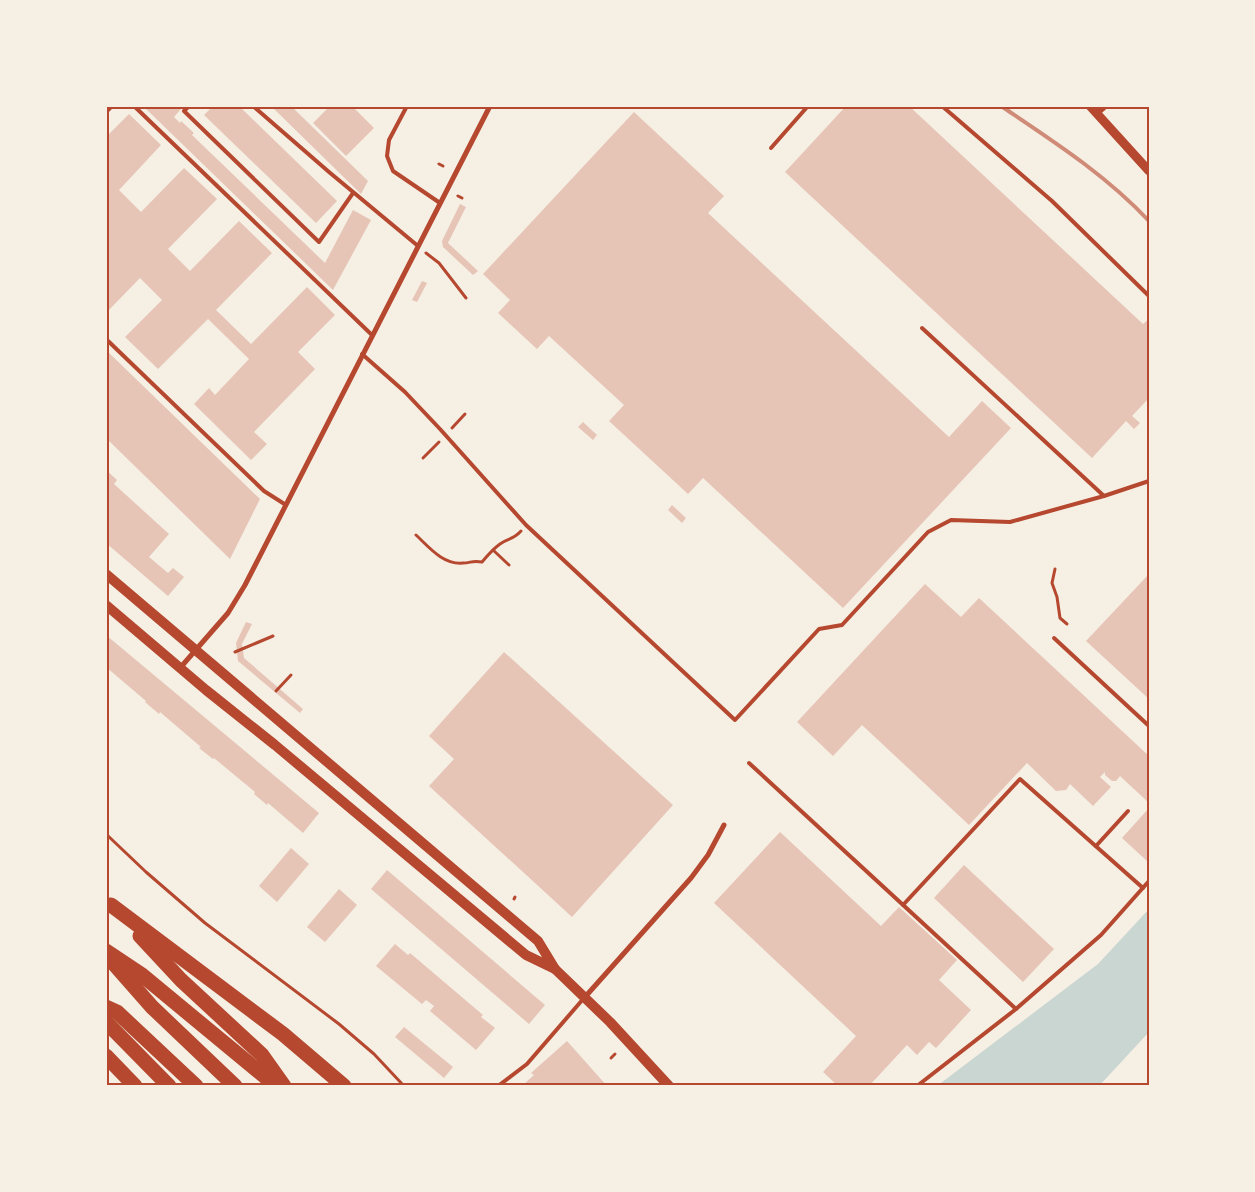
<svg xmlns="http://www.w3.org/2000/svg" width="1255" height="1192" font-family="Figtree,sans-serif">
  <rect width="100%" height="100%" fill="#f6efe4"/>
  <path fill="#c9d6d2" d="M 1149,909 L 1149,1032 L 1099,1086 L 937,1086 L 1098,964 Z"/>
  <g fill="#e6c5b7">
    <path d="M 143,106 L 178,106 L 181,109 L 174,117 L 180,123 L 181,121 L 194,133 L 192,135 L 325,263 L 353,210 L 371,220 L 333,290 Z"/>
    <path d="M 213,106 L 239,106 L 337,201 L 316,223 L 204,115 Z"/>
    <path d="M 271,106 L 291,106 L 368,181 L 361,194 Z"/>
    <path d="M 330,106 L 352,106 L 374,128 L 346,156 L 313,123 Z"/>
    <path d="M 846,106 L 909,106 L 1143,324 L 1149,319 L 1149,398 L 1132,416 L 1140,423 L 1134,429 L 1126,421 L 1092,458 L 785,172 Z"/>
    <path d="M 634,112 L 724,196 L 708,213 L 949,437 L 982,401 L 1011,428 L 843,608 L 703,478 L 688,494 L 609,421 L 624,405 L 549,336 L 537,349 L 498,313 L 510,300 L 483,274 Z"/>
    <path d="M 129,114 L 161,145 L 119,190 L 141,212 L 184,168 L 217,199 L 168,249 L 190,271 L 239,221 L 272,253 L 216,310 L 251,344 L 307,287 L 335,315 L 298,352 L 315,369 L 254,432 L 267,444 L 251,460 L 194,404 L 209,388 L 215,395 L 249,359 L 208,319 L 158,369 L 125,337 L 162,300 L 140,278 L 106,313 L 106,248 L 108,246 L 106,245 L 106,137 Z"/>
    <path d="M 460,204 L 466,207 L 448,243 L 478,271 L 473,275 L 443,247 L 442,241 Z"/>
    <path d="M 422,281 L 427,283 L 417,302 L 412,300 Z"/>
    <path d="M 106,350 L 260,499 L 230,559 L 106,438 Z"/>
    <path d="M 583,422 L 597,435 L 593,440 L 578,427 Z"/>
    <path d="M 106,470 L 117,480 L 114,484 L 169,534 L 149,557 L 168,573 L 173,568 L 184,577 L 168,596 L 106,543 Z"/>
    <path d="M 672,505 L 686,518 L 682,523 L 668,510 Z"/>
    <path d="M 1149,574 L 1149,699 L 1086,641 Z"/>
    <path d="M 925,584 L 961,617 L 979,598 L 1149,756 L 1149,803 L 1120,776 L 1116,781 L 1112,781 L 1105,775 L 1105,772 L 1100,777 L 1111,787 L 1093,806 L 1070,784 L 1066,790 L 1056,791 L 1027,763 L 969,825 L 862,725 L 833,756 L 797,722 Z"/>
    <path d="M 246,622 L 252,624 L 242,644 L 244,658 L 303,709 L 300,713 L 238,661 L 236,643 Z"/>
    <path d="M 106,635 L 319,813 L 303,833 L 268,803 L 267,805 L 254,794 L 255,792 L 214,758 L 213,759 L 199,748 L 201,747 L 160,712 L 159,714 L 145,702 L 146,701 L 106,667 Z"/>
    <path d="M 504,652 L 673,805 L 572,917 L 429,786 L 454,759 L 429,736 Z"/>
    <path d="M 1149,808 L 1149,860 L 1147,861 L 1122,838 Z"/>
    <path d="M 780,832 L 881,926 L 899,907 L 957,960 L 939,980 L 971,1010 L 936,1048 L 929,1042 L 917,1055 L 907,1045 L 869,1086 L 838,1086 L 823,1072 L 856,1036 L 714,903 Z"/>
    <path d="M 291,848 L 309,864 L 277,902 L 259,886 Z"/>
    <path d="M 964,865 L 1054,949 L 1023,982 L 934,898 Z"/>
    <path d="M 387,870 L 545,1005 L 529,1024 L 371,889 Z"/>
    <path d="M 339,889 L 357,905 L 325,942 L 307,927 Z"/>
    <path d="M 395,944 L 408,955 L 410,953 L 483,1015 L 481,1017 L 495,1028 L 476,1050 L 430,1011 L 434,1006 L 426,1000 L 422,1004 L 376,966 Z"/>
    <path d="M 404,1027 L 453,1067 L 444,1078 L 395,1037 Z"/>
    <path d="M 567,1041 L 607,1086 L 522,1086 L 534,1075 L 531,1073 Z"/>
  </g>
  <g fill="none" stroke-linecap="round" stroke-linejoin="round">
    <g stroke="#b5482f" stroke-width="3">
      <path d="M 439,164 L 443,166"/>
      <path d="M 458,196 L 462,198"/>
      <path d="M 426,253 L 439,263 L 466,298"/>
      <path d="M 452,428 L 465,414"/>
      <path d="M 423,458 L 439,442"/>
      <path d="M 416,535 C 429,547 443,565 463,563 C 471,563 472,560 482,562 C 487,556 493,549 500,544 C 508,538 513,540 521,531"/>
      <path d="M 493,550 L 509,565"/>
      <path d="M 1055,569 L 1052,583 L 1057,597 L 1060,618 L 1067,624"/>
      <path d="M 235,652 L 273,636"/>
      <path d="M 276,691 L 291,675"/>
      <path d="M 106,834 L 146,872 L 205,923 L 339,1024 L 374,1054 L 404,1086"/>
      <path d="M 514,899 L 515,897"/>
      <path d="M 611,1058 L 615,1054"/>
    </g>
    <g stroke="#b5482f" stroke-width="4">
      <path d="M 134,106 L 372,335"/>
      <path d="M 189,106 L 184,111 L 319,242 L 353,193"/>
      <path d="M 253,106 L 329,172 L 418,246"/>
      <path d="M 407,106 L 389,140 L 387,156 L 393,171 L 440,203"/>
      <path d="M 942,106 L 1052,201 L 1149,296"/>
      <path d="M 106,112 L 112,106"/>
      <path d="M 771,148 L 808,106"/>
      <path d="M 922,328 L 1104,496"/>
      <path d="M 106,339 L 264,491 L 286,505"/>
      <path d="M 362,354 L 405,392 L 440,429 L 526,525 L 735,720 L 819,629 L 842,625 L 928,532 L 951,520 L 1010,522 L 1104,496 L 1149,481"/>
      <path d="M 1054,638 L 1149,726"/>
      <path d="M 749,763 L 1016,1009 L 1101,935 L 1149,881"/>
      <path d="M 1096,846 L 1128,811"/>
      <path d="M 903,905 L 1020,779 L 1143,888"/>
      <path d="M 498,1086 L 527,1064 L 584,998"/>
      <path d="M 917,1086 L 1016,1009"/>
    </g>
    <g stroke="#b5482f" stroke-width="5">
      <path d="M 1097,114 L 1106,106"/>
      <path d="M 180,668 L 228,613 L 245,585 L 490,106"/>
      <path d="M 585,997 L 691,878 L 708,855 L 724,825"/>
    </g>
    <path stroke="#b5482f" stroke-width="9" d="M 1090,106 L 1149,171"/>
    <g stroke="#b5482f" stroke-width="10">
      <path d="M 106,574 L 538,941 L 555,969 L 610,1022 L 669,1086"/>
      <path d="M 106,605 L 206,690 L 275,745 L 526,955 L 555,969"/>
    </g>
    <g stroke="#b5482f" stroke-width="15">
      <path d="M 111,905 L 283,1034 L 344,1086"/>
      <path d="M 140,936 L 181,980 L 262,1055 L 284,1086"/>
      <path d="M 106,951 L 142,975 L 275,1085"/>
      <path d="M 108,957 L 152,1007 L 235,1086"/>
      <path d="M 106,1007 L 117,1012 L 196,1086"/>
      <path d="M 106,1022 L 169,1086"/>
      <path d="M 106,1056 L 135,1086"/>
    </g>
    <path stroke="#cf8b77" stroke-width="4" d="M 1001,106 C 1053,141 1106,175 1149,221"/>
  </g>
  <rect width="1255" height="1192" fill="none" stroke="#f6efe4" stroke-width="215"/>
  <rect x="108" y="108" width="1040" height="976" fill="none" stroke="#b5482f" stroke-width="2"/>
</svg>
